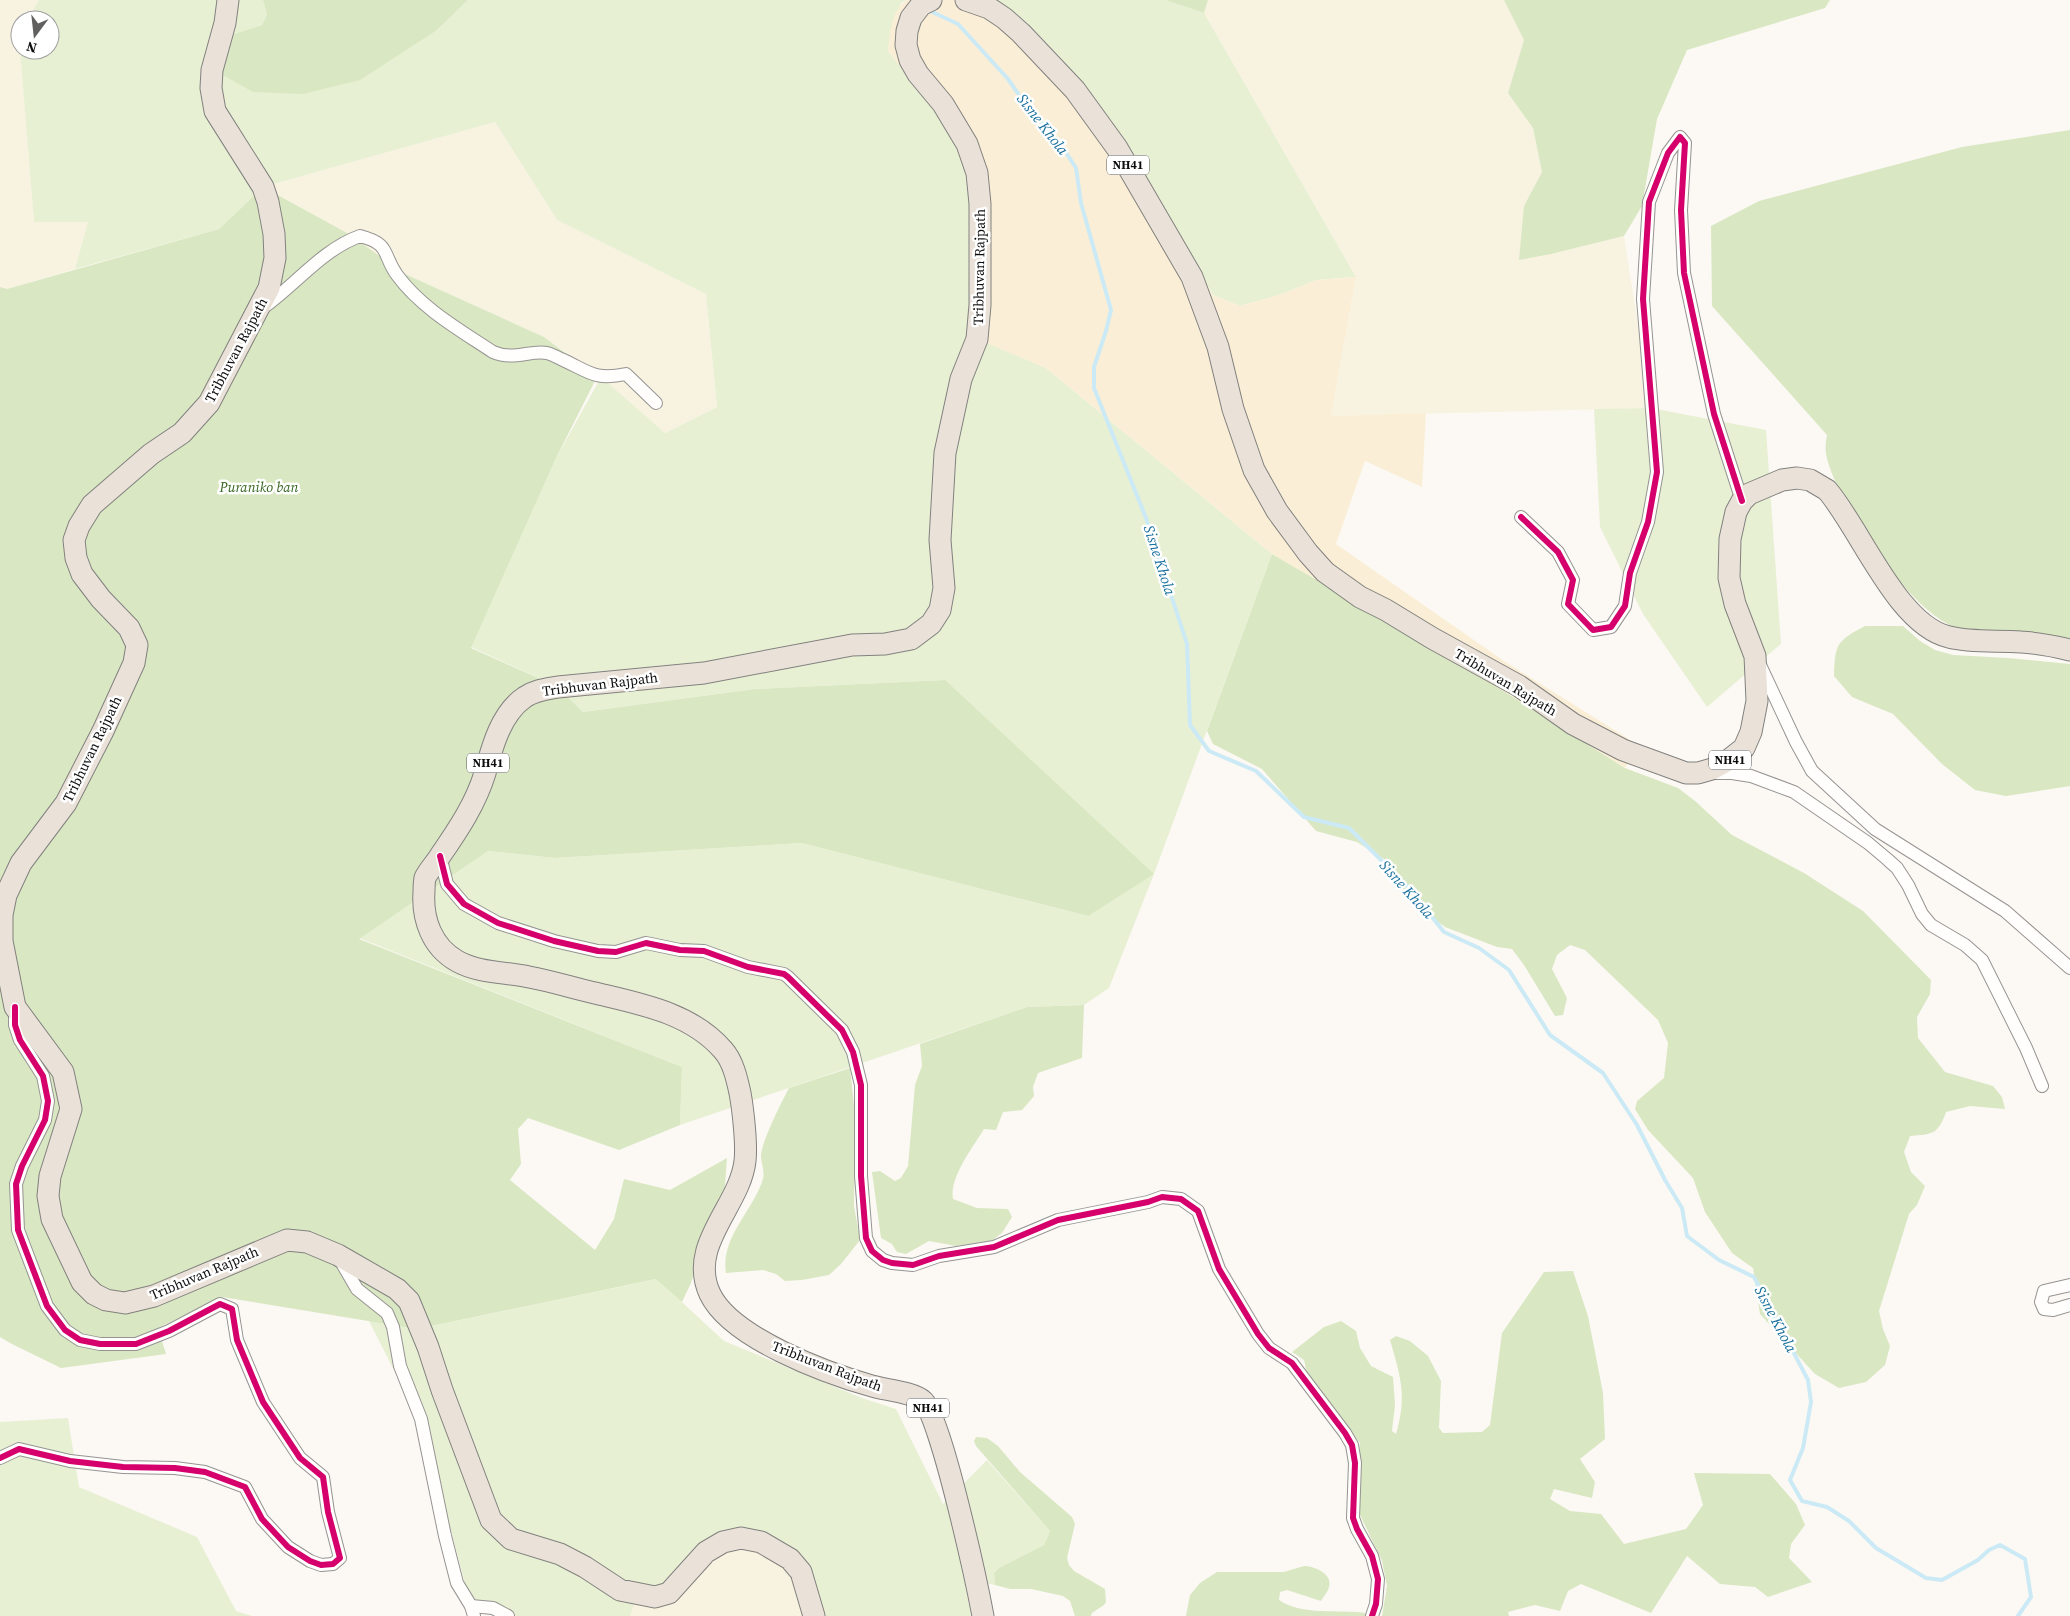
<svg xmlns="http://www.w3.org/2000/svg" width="2070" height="1616" font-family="'Source Serif 4',serif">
  <rect width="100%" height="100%" fill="#fcf9f4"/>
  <g fill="#f8f3e0">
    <path d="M 0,0 L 39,0 L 27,20 L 20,20 L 19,33 L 34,222 L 89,222 L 75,269 L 7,289 L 0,287 Z"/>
    <path d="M 1208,0 L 1504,0 L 1524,40 L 1508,93 L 1533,128 L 1542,172 L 1524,206 L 1551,254 L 1624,236 L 1651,408 L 1331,416 L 1356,277 L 1204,13 Z"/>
    <path d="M 495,122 L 557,220 L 706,294 L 717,407 L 665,433 L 597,376 L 544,337 L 405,274 L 347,233 L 263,187 Z"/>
    <path d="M 723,1542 L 776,1549 L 814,1616 L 630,1616 L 637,1595 Z"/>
  </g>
  <g fill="#e8f0d4">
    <path d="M 39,0 L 263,0 L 267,15 L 262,25 L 224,37 L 437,30 L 468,0 L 907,0 L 901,3 L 888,51 L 931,105 L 954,141 L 967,167 L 977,339 L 987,342 L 1046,368 L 1272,554 L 1154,874 L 1109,988 L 1084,1005 L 1027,1007 L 680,1125 L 682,1067 L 359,938 L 488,851 L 555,858 L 802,843 L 1088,916 L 945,680 L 755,689 L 583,712 L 558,687 L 471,647 L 556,458 L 601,377 L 665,433 L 717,407 L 706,294 L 557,220 L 495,122 L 263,187 L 219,229 L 75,269 L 88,222 L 34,222 L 20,50 L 50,50 L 50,20 L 27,20 Z"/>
    <path d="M 992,0 L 1165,0 L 1204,13 L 1356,277 L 1317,280 L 1279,295 L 1240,306 L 1213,295 L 1146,177 Z"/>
    <path d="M 1651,408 L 1766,430 L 1781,644 L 1707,707 L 1643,614 L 1600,527 L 1594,409 Z"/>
    <path d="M 657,1279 L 724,1341 L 862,1398 L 896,1409 L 943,1504 L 987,1460 L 1050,1531 L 1044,1545 L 999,1568 L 994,1573 L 995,1585 L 964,1579 L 971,1616 L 814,1616 L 801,1572 L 741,1538 L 669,1593 L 637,1595 L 630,1616 L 494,1616 L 471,1606 L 424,1430 L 368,1319 L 417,1329 Z"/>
    <path d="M 68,1418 L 79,1487 L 197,1537 L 236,1611 L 252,1616 L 0,1616 L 0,1422 Z"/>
  </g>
  <g fill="#d9e7c2">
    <path d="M 263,0 L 468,0 L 437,30 L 360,80 L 303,94 L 253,92 L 223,75 L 221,65 L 224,37 L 262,25 L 267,15 Z"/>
    <path d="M 1165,0 L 1208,0 L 1204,13 Z"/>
    <path d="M 1504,0 L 1830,0 L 1825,8 L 1687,50 L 1657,119 L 1642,206 L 1624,236 L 1551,254 L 1519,260 L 1524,206 L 1542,172 L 1533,128 L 1508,93 L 1524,40 Z"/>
    <path d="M 2070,130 L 2070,644 C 2047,641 2025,638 2002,636 C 1986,634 1969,632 1954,627 C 1908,609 1835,501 1826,454 C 1825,448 1826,441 1827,435 L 1712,306 L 1711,226 L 1759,201 L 1962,147 Z"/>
    <path d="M 263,187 L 347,233 L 405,274 L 544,337 L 597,377 L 556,458 L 471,648 L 558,687 L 583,712 L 755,689 L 945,680 L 1154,874 L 1088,916 L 802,843 L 555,858 L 488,851 L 359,939 L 682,1067 L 680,1125 L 619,1150 L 528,1118 L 518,1129 L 521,1164 L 510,1180 L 595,1250 L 614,1219 L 624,1179 L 670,1190 L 727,1158 L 725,1186 L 705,1238 L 691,1283 L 682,1302 L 656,1279 L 417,1329 L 222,1297 L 158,1328 L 166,1354 L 61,1368 L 10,1343 L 0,1337 L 0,287 L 7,289 L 219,229 Z"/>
    <path d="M 1272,554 L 1450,657 L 1625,768 L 1678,788 L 1695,801 L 1732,835 L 1804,873 L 1863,911 L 1931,980 L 1930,994 L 1917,1017 L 1918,1038 L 1945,1072 L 1993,1086 L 2002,1097 L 2005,1109 L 1970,1106 L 1946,1112 C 1938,1135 1932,1134 1910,1136 L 1904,1152 L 1911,1172 L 1925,1186 L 1917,1205 L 1909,1214 L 1879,1311 L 1883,1329 L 1890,1346 L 1885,1365 L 1866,1382 L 1839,1388 L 1815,1374 L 1760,1314 L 1753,1268 L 1732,1253 L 1705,1212 L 1693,1178 L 1648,1130 L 1635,1109 L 1637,1101 L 1664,1078 L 1668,1043 L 1658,1020 L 1585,950 L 1570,945 L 1557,955 L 1552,969 L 1567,998 L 1563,1015 L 1555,1016 L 1524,965 L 1512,949 L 1497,947 L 1445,927 L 1409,900 L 1399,890 L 1387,861 L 1357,842 L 1316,831 L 1262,769 L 1213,744 L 1207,731 Z"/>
    <path d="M 1865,626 L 1903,626 L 1920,641 L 1935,650 L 1953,655 L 2008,658 L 2070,664 L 2070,786 L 2006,796 L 1975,790 L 1942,764 L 1893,714 L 1852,697 L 1834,676 C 1835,643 1837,641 1865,626 Z"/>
    <path d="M 1084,1005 L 1082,1058 L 1038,1073 L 1033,1087 L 1034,1096 L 1022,1110 L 1003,1112 L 996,1130 L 984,1129 C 973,1147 949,1178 953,1199 L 977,1208 L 1008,1209 L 1012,1217 L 1002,1233 L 991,1241 L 956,1246 L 929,1241 L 906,1254 L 897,1252 L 892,1244 L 881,1238 L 872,1172 L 880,1171 L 895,1181 L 901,1178 L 908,1166 L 915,1085 L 922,1066 L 920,1044 L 1027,1007 Z"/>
    <path d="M 850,1068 L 855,1115 L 854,1206 L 860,1240 L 841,1264 L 829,1275 L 802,1280 L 785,1281 L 776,1274 L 763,1270 L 726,1273 C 720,1238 753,1211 763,1179 C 765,1172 761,1163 761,1156 C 761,1143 782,1101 789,1088 Z"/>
    <path d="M 1573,1271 L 1588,1316 L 1603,1393 L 1605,1439 L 1580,1459 L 1595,1482 L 1592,1498 L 1554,1489 L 1550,1499 L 1570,1511 L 1601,1514 L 1624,1544 L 1686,1529 L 1703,1505 L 1694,1473 L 1770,1474 L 1796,1504 L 1805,1525 L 1791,1544 L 1789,1558 L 1812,1582 L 1768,1597 L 1755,1587 L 1720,1584 L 1687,1556 L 1651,1613 L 1581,1584 L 1568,1591 L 1560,1611 L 1535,1605 L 1508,1612 L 1509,1616 L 1382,1616 L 1387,1586 L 1382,1561 L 1360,1515 L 1356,1497 L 1360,1443 L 1307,1374 L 1304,1360 L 1292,1352 L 1324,1327 L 1341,1321 L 1356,1331 L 1360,1348 L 1371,1366 L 1393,1377 L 1395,1405 L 1392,1431 L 1396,1434 C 1407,1396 1401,1378 1390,1340 L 1396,1336 L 1410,1341 L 1428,1356 L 1441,1381 L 1439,1428 L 1443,1433 L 1482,1432 L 1490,1425 L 1502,1333 L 1544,1272 Z"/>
    <path d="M 976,1437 L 987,1438 L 998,1446 L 1020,1472 L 1072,1517 L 1075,1524 L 1067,1558 L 1069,1565 L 1074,1571 L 1105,1589 L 1106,1602 L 1104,1605 L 1092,1613 L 1091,1616 L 1075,1616 L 1070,1601 L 1063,1596 L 1031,1589 L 1010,1589 L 995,1585 L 994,1573 L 999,1568 L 1044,1545 L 1050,1531 L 976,1446 L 974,1441 Z"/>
    <path d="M 1304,1566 C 1313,1566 1333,1573 1329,1587 C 1328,1592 1323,1597 1321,1601 L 1287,1590 L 1280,1592 L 1279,1600 C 1302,1616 1338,1609 1365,1613 L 1365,1616 L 1186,1616 L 1190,1595 L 1200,1583 L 1217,1572 L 1284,1572 Z"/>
  </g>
  <path fill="#faefd6" d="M 907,0 L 992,0 L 1072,72 L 1146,177 L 1213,295 L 1240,306 L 1279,295 L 1317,280 L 1356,277 L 1331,416 L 1426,413 L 1422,487 L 1365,461 L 1336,544 L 1504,661 L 1640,746 L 1625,768 L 1450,657 L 1272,554 L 1046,368 L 970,336 L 976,305 L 967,167 L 954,141 L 931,105 L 888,51 C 890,34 891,10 907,0 Z"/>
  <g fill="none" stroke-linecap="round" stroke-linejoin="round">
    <path stroke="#cbeaf5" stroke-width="4" d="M 928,10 L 958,24 L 1008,79 L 1024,102 L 1063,148 L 1076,168 L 1081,203 L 1111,310 L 1106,331 L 1094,367 L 1094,388 L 1146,518 L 1187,644 L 1190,725 L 1209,751 L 1256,771 L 1304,817 L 1349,828 L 1409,888 L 1444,932 L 1479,948 L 1509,970 L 1550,1035 L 1603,1073 L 1637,1125 L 1665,1180 L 1682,1208 L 1687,1236 L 1719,1260 L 1754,1277 L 1808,1380 L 1811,1402 L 1803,1448 L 1790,1480 L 1802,1501 L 1827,1507 L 1849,1521 L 1876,1548 L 1926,1578 L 1942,1580 L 1978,1560 L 1989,1550 L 2000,1545 L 2025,1559 L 2031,1597 L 2018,1616"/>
    <g stroke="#959492" stroke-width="14">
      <g id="minor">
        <path d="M 260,310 C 294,287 321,250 360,236 C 391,244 382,254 397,275 C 421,308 460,330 493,352 C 514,361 529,350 547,353 C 551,354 557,357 561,359 C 588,371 594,381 626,374 L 656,403"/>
        <path d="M 1521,517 L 1558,552 L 1573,580 L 1568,604 L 1593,630 L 1611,627 L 1625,606 L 1630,573 L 1648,522 L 1657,472 L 1643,299 L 1649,202 L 1668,153 L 1680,137 L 1685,143 L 1681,210 L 1684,273 L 1714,414 L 1742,501"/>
        <path d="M 1760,665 L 1796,742 L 1812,771 L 1875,829 L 2005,911 L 2070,968"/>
        <path d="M 1710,773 L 1732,773 L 1751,776 L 1794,792 L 1868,843 L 1887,859 L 1897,868 L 1908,885 L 1922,914 L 1931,925 L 1965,945 L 1982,960 L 2026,1048 L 2042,1086"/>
        <path d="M 440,856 L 447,884 L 464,904 L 498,923 L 554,941 L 598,951 L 616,952 L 646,943 L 680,950 L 704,951 L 748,967 L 784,974 L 788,977 L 842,1030 L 853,1052 L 861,1085 L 861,1176 L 866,1238 L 872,1251 L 883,1260 L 892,1263 L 913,1265 L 939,1256 L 994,1247 L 1058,1220 L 1148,1202 L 1162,1197 L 1181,1199 L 1198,1211 L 1219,1269 L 1258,1334 L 1269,1348 L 1292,1363 L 1345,1433 L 1352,1445 L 1355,1463 L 1353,1518 L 1357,1529 L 1372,1556 L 1378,1579 L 1376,1604 L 1372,1616"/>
        <path d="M 339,1258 L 357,1289 L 387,1313 L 393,1327 L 400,1366 L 421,1419 L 445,1536 L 457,1583 L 471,1606 L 474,1616"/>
        <path d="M 2070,1285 L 2044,1291 L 2041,1302 L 2044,1309 L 2053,1310 L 2070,1305"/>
        <path d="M 0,1458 L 19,1449 L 70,1461 L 123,1467 L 175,1468 L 205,1472 L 245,1487 L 262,1519 L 288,1547 L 310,1561 L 321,1565 L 333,1564 L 340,1558 L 328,1512 L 323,1477 L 300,1458 L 263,1402 L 237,1340 L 232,1309 L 220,1304 L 169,1331 L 136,1344 L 100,1344 L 80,1340 L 65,1330 L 47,1306 L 18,1230 L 16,1184 L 22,1166 L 45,1120 L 48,1101 L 43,1076 L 20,1040 L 15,1025 L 15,1010"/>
        <path d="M 471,1606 L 493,1608 L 508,1616"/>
      </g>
    </g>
    <g stroke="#82817f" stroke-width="23">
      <g id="trunk">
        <path d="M 228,0 L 225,23 L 212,70 L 211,88 L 215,111 L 263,187 L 268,202 L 274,234 L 275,258 L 269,288 L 209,403 L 182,433 L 151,454 L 92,505 L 79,526 L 74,540 L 76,558 L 82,574 L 101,599 L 129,628 L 137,645 L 134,663 L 103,731 L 66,803 L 21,863 L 6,895 L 2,915 L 2,941 L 15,1007 L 63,1072 L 71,1109 L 50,1176 L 48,1196 L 52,1219 L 82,1282 L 94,1294 L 106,1300 L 125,1303 L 154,1296 L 287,1240 L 307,1242 L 338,1255 L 397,1289 L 409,1301 L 428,1347 L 442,1390 L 491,1520 L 511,1539 L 560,1554 L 585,1567 L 620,1590 L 655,1597 L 669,1593 L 706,1552 L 723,1542 L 741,1538 L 761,1542 L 790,1559 L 801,1572 L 814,1616"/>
        <path d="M 931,0 L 921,5 L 911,18 L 907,31 L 906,45 L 910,60 L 918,74 L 943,104 L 967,144 L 977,173 L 980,204 L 980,305 L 977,339 L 961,379 L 945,453 L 940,540 L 944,588 L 940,610 L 931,624 L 911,639 L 885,644 L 852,645 L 704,673 L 558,687 C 547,689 535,690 525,697 C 501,713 492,747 485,773 C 476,803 458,830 440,856 C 436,863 428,871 425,878 C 424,883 424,887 424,892 C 422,919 432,947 457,961 C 478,973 506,972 529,977 C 551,981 573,988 595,993 C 641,1004 691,1013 723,1050 C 733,1061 737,1079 740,1093 C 743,1109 747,1145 745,1161 C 740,1206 687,1245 710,1294 C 731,1338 826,1373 872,1386 C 885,1390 913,1392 923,1401 C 941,1417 977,1584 983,1616"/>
        <path d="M 966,0 L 989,8 L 1004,18 L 1021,33 L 1075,90 L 1117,148 L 1192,277 L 1218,347 L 1233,409 L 1254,470 L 1277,511 L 1308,553 L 1325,572 L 1360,597 L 1386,610 L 1432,638 L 1519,686 L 1573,724 L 1623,750 L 1686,773 L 1698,773 L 1712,769 L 1730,759 L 1744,748 L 1751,732 L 1757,701 L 1755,656 L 1735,604 L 1729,578 L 1730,539 L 1736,512 L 1742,501 L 1749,494 L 1782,480 L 1797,478 L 1810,480 L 1827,490 C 1860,528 1897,625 1949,637 C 1972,643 1998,640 2021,642 C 2038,643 2054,646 2070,650"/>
      </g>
    </g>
    <use href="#minor" stroke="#fffefd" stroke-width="12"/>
    <use href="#trunk" stroke="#eae2d8" stroke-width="21"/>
    <g stroke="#fff" stroke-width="9">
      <g id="cycleway">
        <path d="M 1521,517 L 1558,552 L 1573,580 L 1568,604 L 1593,630 L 1611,627 L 1625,606 L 1630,573 L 1648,522 L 1657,472 L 1643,299 L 1649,202 L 1668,153 L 1680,137 L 1685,143 L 1681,210 L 1684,273 L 1714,414 L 1742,501"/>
        <path d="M 440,856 L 447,884 L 464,904 L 498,923 L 554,941 L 598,951 L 616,952 L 646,943 L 680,950 L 704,951 L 748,967 L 784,974 L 788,977 L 842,1030 L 853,1052 L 861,1085 L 861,1176 L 866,1238 L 872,1251 L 883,1260 L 892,1263 L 913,1265 L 939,1256 L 994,1247 L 1058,1220 L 1148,1202 L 1162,1197 L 1181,1199 L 1198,1211 L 1219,1269 L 1258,1334 L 1269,1348 L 1292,1363 L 1345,1433 L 1352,1445 L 1355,1463 L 1353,1518 L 1357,1529 L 1372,1556 L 1378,1579 L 1376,1604 L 1372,1616"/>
        <path d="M 0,1458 L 19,1449 L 70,1461 L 123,1467 L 175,1468 L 205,1472 L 245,1487 L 262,1519 L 288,1547 L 310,1561 L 321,1565 L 333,1564 L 340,1558 L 328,1512 L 323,1477 L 300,1458 L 263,1402 L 237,1340 L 232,1309 L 220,1304 L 169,1331 L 136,1344 L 100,1344 L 80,1340 L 65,1330 L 47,1306 L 18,1230 L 16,1184 L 22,1166 L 45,1120 L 48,1101 L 43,1076 L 20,1040 L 15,1025 L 15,1007"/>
      </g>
    </g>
    <use href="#cycleway" stroke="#d6006c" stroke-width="6"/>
  </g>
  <g text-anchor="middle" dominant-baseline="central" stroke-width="5" stroke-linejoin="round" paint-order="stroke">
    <g fill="#fff" stroke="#565656" stroke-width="1">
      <rect x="1107" y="155.5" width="42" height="19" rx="4"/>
      <rect x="1709" y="750.5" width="42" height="19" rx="4"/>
      <rect x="467" y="753.5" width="42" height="19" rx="4"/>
      <rect x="907" y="1398.5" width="42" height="19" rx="4"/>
    </g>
    <g font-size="12" font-weight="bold" fill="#0e0e0e">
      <text x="1128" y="165">NH41</text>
      <text x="1730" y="760">NH41</text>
      <text x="488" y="763">NH41</text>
      <text x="928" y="1408">NH41</text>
    </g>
    <g font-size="14" fill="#0e0e0e" stroke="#fff">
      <text transform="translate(979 267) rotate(-89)">Tribhuvan Rajpath</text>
      <text transform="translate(236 350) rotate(-62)">Tribhuvan Rajpath</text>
      <text transform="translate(1506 682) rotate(31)">Tribhuvan Rajpath</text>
      <text transform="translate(600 684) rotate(-7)">Tribhuvan Rajpath</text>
      <text transform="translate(92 749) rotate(-64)">Tribhuvan Rajpath</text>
      <text transform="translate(204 1273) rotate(-23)">Tribhuvan Rajpath</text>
      <text transform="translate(827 1366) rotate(21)">Tribhuvan Rajpath</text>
    </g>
    <g font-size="14" font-style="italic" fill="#356520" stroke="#fff">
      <text x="259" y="487">Puraniko ban</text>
    </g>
    <g font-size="15" font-style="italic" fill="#1a719e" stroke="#fff">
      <text transform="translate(1043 124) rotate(52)">Sisne Khola</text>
      <text transform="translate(1160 560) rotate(72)">Sisne Khola</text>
      <text transform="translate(1407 889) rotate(48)">Sisne Khola</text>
      <text transform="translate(1776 1319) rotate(62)">Sisne Khola</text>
    </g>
  </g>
  <g transform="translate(35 35) rotate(195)"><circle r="24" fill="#ffffff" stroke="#9f9f9f"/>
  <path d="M0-4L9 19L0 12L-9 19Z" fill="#61605e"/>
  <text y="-8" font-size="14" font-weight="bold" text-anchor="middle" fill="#0e0e0e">N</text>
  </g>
</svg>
